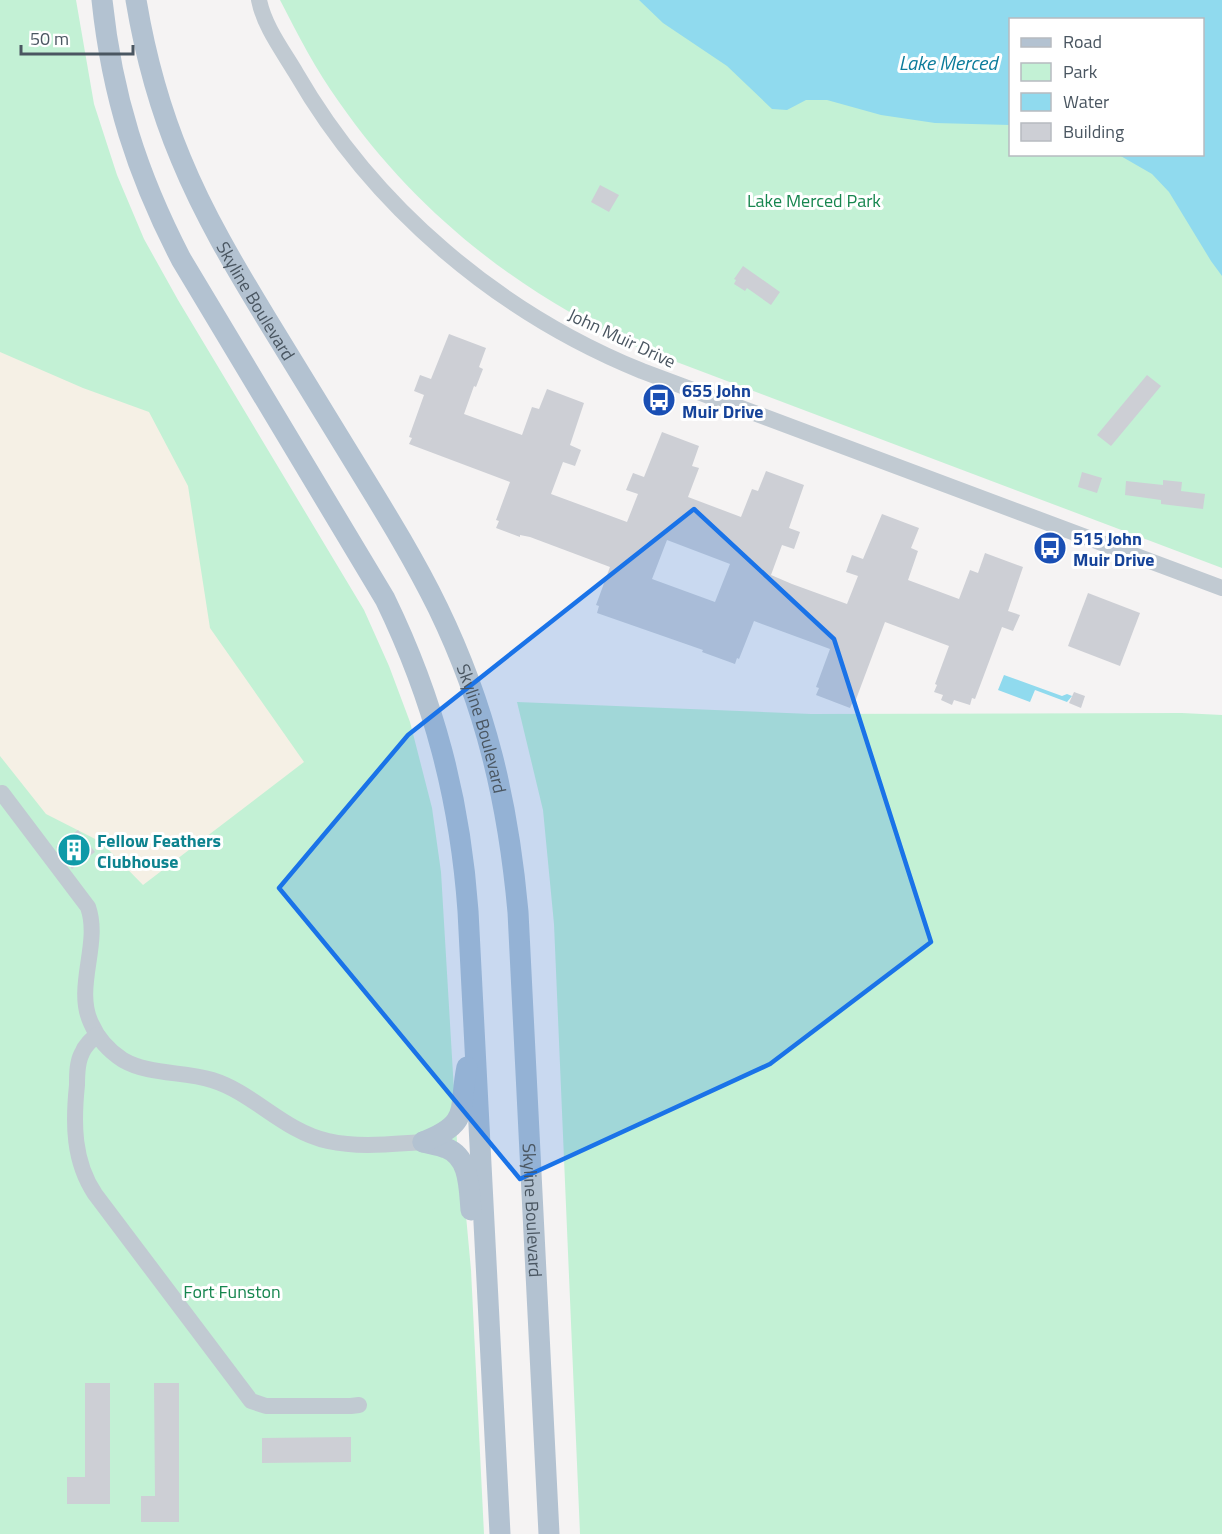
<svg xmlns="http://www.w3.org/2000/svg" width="1222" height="1534" font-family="'Titillium Web',sans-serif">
  <rect width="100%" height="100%" fill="#f5f3f3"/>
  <g fill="#c3f1d5" fill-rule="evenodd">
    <path d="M 0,0 L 76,0 L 94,104 L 117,175 L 144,239 L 178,300 L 364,610 L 389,666 L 410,722 L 432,808 L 441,872 L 459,1175 L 463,1183 L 471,1270 L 484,1534 L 0,1534 Z"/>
    <path d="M 280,0 L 1222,0 L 1222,568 L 637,347 C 517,292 415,211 339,102 C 316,70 298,35 280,0 ZM 1010,20 L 1202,20 L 1202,154 L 1010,154 Z"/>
    <path d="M 517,702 L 811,714 L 1182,713 L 1222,715 L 1222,1534 L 580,1534 L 554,924 L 543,810 Z"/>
  </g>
  <path fill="#f5f0e5" d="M 0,352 L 83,388 L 149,412 L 188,486 L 210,628 L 304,762 L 143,885 L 101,842 L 46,814 L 0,756 Z"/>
  <g fill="#90daee">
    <path d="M 639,0 L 1222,0 L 1222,276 L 1211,261 L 1169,192 L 1152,174 L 1119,155 L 1202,154 L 1202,20 L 1010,20 L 1010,125 L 935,123 L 881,115 L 827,100 L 806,100 L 787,110 L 772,109 L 727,66 L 663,23 Z"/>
    <path d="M 1004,675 L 1062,696 L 1067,694 L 1072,696 L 1067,702 L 1035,690 L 1030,702 L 998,690 Z"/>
  </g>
  <g fill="#cdcfd5" fill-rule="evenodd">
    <path d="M 600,185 L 619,195 L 609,212 L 591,202 Z"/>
    <path d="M 743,266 L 780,292 L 771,305 L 747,288 L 745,291 L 734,284 L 736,280 L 734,279 Z"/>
    <path d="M 449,334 L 486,348 L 479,367 L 483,369 L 476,387 L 474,386 L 464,414 L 522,435 L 532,407 L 539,409 L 547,389 L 584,403 L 570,445 L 581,450 L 575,466 L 563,462 L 551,494 L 627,522 L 638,494 L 626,490 L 633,473 L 644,477 L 662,432 L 699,446 L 692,466 L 699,468 L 688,497 L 741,517 L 752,489 L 758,491 L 766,471 L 804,485 L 789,528 L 800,532 L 794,549 L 782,545 L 771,575 L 792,584 L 847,604 L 858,576 L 846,572 L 852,555 L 863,559 L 882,514 L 919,528 L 911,548 L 918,551 L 908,580 L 959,599 L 970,570 L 978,573 L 985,553 L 1023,567 L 1008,611 L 1020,615 L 1013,631 L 1002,627 L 975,699 L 972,698 L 970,705 L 954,700 L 952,705 L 941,700 L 943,695 L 934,692 L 937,685 L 935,684 L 949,646 L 885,622 L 855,702 L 853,701 L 850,708 L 816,695 L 819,688 L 816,687 L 830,649 L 754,621 L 739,659 L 737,658 L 735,664 L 702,652 L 703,650 L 597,613 L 599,606 L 596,605 L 610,567 L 530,537 L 520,535 L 520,537 L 496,528 L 499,521 L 496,520 L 510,482 L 409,444 L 412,438 L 409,437 L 424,395 L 414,391 L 420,375 L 431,379 ZM 667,540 L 730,564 L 715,602 L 652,579 Z"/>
    <path d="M 1147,375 L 1161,386 L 1111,446 L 1097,435 Z"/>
    <path d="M 1082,472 L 1102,478 L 1097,493 L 1078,487 Z"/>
    <path d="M 1163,480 L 1182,482 L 1181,491 L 1205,494 L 1203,509 L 1161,504 L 1161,500 L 1125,495 L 1126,481 L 1163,485 Z"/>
    <path d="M 1088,593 L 1140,613 L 1120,666 L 1068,646 Z"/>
    <path d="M 1074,692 L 1085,696 L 1081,708 L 1069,703 Z"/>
    <path d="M 78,830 L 95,852 L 72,869 L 56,847 Z"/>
    <path d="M 85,1383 L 110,1383 L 110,1504 L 67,1504 L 67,1477 L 85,1477 Z"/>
    <path d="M 154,1383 L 179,1383 L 179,1522 L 141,1522 L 141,1496 L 155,1496 Z"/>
    <path d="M 351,1437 L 351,1462 L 262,1463 L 262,1438 Z"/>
  </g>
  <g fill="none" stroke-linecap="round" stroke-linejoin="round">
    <g stroke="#c1cad2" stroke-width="16">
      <path d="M 259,0 C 264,26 283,51 296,73 C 374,208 499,313 642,371 L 1222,588"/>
      <path d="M 2,793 L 88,907 C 101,944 74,987 91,1023 C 98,1039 109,1051 123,1060 C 149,1075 183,1071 212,1080 C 254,1093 283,1131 328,1141 C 359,1148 391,1144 423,1142"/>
      <path d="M 97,1035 C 91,1040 85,1045 82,1053 C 77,1062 77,1074 77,1085 C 73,1123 73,1161 95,1194 L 251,1401 L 266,1406 L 351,1406 L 359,1405"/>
    </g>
    <g stroke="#b3c2d1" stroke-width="21">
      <path d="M 102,0 C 112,96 137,174 181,259 L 385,599 C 434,700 460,799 468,911 L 500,1534"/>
      <path id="s1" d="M 136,0 C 145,54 160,109 181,159 C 204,215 235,267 266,318 C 298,370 329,421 361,473 C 388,517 415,561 438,608 C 486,707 508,802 518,912 L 549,1534"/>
      <path d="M 423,1142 C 430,1144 439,1145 446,1148 C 470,1157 469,1188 471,1210"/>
      <path d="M 423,1142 C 472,1123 458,1110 467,1067"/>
    </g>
  </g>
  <path fill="#1a73e8" fill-opacity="0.2" stroke="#1a73e8" stroke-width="4.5" stroke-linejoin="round" d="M 694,509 L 834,639 L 931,942 L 770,1064 L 520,1179 L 279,888 L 408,735 Z"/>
  <defs>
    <g id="bus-disc" transform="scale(1.725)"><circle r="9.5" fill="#1a4fb4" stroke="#fff"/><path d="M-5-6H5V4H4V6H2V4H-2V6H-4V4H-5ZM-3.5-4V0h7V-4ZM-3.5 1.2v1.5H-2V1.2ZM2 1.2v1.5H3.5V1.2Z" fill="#fff"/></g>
    <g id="building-disc" transform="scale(1.725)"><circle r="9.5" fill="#0f9aa8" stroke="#fff"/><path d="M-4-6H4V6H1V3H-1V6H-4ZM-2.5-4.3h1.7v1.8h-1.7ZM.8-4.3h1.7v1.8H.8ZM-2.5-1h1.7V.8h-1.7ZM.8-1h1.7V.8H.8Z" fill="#fff"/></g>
  </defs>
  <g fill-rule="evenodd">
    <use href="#bus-disc" x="659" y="400"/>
    <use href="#bus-disc" x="1050" y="548"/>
    <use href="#building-disc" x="74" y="850"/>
  </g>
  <g text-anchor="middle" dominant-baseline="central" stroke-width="6" stroke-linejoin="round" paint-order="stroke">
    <g font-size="18" fill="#17864f" stroke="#fff">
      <text x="814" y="200">Lake Merced Park</text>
      <text x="232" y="1291">Fort Funston</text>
    </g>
    <g font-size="18" fill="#4a5661" stroke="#fff">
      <text stroke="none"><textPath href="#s1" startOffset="326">Skyline Boulevard</textPath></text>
      <text transform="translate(622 338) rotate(25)">John Muir Drive</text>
      <text stroke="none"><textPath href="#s1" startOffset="812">Skyline Boulevard</textPath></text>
      <text stroke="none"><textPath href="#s1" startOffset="1298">Skyline Boulevard</textPath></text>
    </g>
    <g font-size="18" font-weight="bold" fill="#164399" stroke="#fff" text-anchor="start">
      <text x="682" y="390">655 John<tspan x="682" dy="21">Muir Drive</tspan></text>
      <text x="1073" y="538">515 John<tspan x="1073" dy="21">Muir Drive</tspan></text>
    </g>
    <g font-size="18" font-weight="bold" fill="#0d838f" stroke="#fff" text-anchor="start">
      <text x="97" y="840">Fellow Feathers<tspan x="97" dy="21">Clubhouse</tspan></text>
    </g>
    <g font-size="20" font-style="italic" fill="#0c7c9b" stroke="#fff">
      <text x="948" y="62">Lake Merced</text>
    </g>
  </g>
  <rect x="1009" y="18" width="195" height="138" fill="#ffffff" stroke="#b7bbc0" stroke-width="1.5"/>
  <rect x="1021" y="38" width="30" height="9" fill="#b3c2d1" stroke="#b7bbc0" stroke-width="1.5"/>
  <text x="1063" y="48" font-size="18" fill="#4a5661">Road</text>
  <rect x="1021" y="63" width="30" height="18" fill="#c3f1d5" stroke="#b7bbc0" stroke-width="1.5"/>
  <text x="1063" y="78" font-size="18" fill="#4a5661">Park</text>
  <rect x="1021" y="93" width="30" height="18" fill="#90daee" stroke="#b7bbc0" stroke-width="1.5"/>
  <text x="1063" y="108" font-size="18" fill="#4a5661">Water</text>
  <rect x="1021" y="123" width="30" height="18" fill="#cdcfd5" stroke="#b7bbc0" stroke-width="1.5"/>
  <text x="1063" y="138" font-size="18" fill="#4a5661">Building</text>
  <path d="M21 45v9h112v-9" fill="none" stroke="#4a5661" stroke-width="3"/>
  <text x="30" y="45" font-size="18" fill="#4a5661" stroke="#ffffff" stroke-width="4.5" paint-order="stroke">50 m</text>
</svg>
